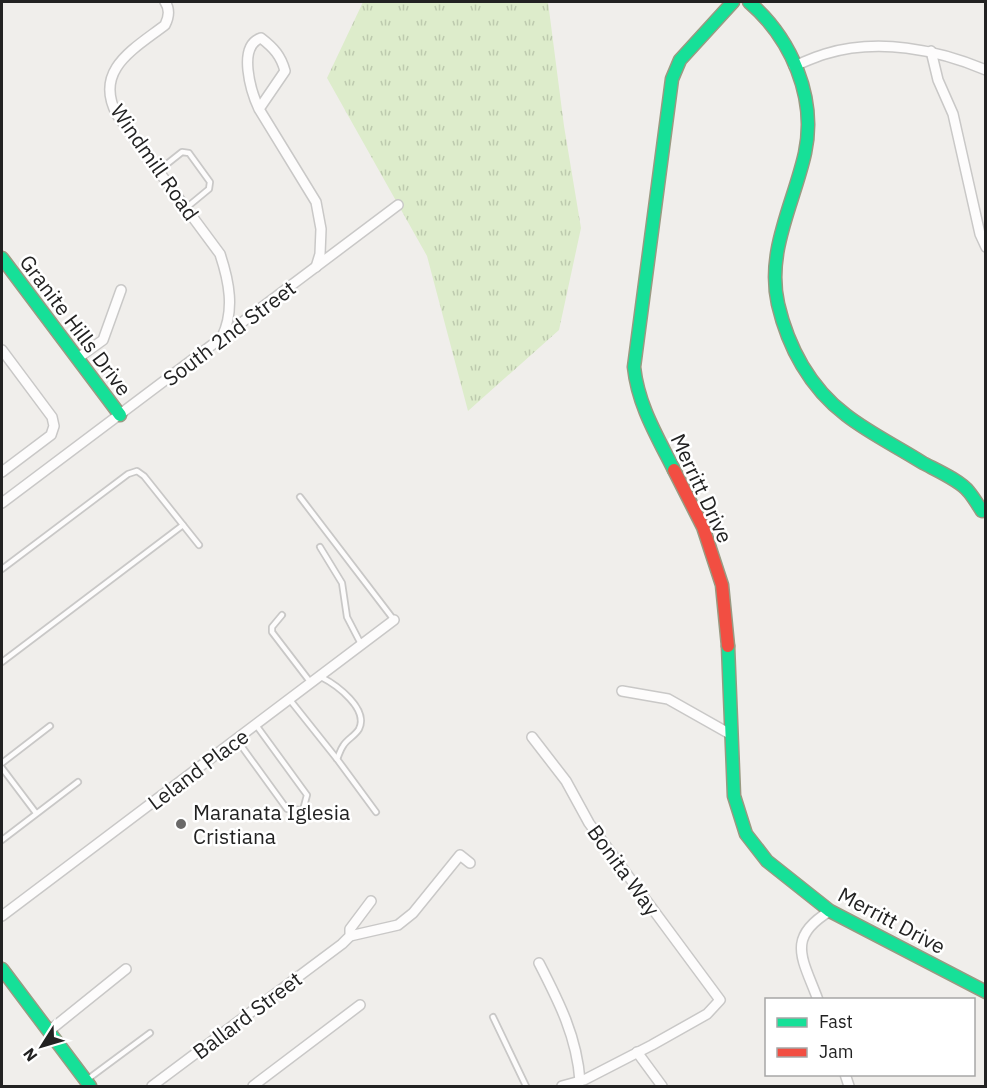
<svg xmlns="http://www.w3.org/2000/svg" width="987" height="1088" font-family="'IBM Plex Sans',sans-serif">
  <defs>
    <pattern id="grass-tufts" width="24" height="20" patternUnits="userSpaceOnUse" patternTransform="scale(1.5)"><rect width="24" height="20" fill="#ddeccb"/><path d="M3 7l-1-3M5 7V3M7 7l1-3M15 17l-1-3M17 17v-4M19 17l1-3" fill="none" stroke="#bdcaae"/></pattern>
  </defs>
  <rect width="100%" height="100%" fill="#f0eeeb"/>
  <path fill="url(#grass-tufts)" d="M 363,2 L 548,2 L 564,126 L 581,228 L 559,330 L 468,411 L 427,256 L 327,78 Z"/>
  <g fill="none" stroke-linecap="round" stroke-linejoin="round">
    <g stroke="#c9c8c7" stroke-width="8">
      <g id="lane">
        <path d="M 158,171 L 182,152 L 189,153 L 210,182 L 209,189 L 186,208"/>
        <path d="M 300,497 L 394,620"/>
        <path d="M 320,547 L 342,583 L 347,617 L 361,644"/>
        <path d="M 2,569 L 128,474 L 137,471 L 144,476 L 199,545"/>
        <path d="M 282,615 L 272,627 L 272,632 L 311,683"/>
        <path d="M 2,662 L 183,525"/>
        <path d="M 321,677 C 337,685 369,709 359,729 C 355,736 347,739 343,746 C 340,750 339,755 337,759"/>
        <path d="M 290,700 L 337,759 L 376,812"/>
        <path d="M 237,740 L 287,809 L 303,810 L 307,795 L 256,725"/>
        <path d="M 2,763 L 50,726"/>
        <path d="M 2,768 L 36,813"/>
        <path d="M 2,840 L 78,782"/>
        <path d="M 493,1017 L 526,1086"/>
        <path d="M 88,1079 L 150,1033"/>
      </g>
    </g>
    <g stroke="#c9c8c7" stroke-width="12">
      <g id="street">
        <path d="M 165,2 C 170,9 169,17 165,25 C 134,49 93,70 117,115 L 220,254 C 229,281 235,310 222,337"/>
        <path d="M 931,51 L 938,80 L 953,114 L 980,234 L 986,247"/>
        <path d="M 794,66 C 804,62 815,57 825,54 C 878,38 936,49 986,70"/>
        <path d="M 259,109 C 251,92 237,46 261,38 C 274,48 281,56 285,71 L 259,109 L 316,202 L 321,229 L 320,254 L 316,267"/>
        <path d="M 2,350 L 52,417 L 54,426 L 51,435 L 2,472"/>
        <path d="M 78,358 L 103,340 L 121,290"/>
        <path d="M 2,503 L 398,205"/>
        <path d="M 622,691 L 668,699 L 730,734"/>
        <path d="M 532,737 L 566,781 L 589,823 L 720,1000 L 707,1014 L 652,1045 L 584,1080 L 562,1086"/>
        <path d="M 2,916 L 394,620"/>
        <path d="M 350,936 L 398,925 L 413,913 L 460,855 L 470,863"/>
        <path d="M 539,963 C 559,1002 577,1037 580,1081"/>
        <path d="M 818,1000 C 803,959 785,938 830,911"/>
        <path d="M 49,1031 L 126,969"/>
        <path d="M 637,1052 L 662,1086"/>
        <path d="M 845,1074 L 849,1086"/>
        <path d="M 152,1086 L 342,944 L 350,936 L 350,929 L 371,901"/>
        <path d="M 253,1086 L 360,1005"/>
      </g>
    </g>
    <g stroke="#999a82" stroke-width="15">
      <g id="fast">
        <path d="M 749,2 C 791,38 817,97 805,153 C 794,203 766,251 778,304 C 788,347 810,388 846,415 C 869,433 898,447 923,463 C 936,470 961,481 969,492 C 974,498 978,505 982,511"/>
        <path d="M 2,258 L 120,415"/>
        <path d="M 674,470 C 657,436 638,405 634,367 L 672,79 L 680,60 L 733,2"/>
        <path d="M 728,646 L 734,796 L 746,834 L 767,861 L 830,911 L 986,992"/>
        <path d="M 2,969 L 90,1086"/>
      </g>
    </g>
    <g stroke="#999a82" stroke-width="15">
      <path id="jam" d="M 674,470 L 703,527 L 722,585 L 728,646"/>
    </g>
    <use href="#lane" stroke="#fdfcfc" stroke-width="4.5"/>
    <use href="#street" stroke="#fdfcfc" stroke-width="9"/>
    <use href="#fast" stroke="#16e098" stroke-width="12"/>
    <use href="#jam" stroke="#f24e42" stroke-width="12"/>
  </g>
  <circle fill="#6a6968" stroke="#fff" stroke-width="2" cx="181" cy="824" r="6"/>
  <g text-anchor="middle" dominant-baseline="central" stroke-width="5" stroke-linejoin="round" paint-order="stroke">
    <g font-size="21" fill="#222" stroke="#fff">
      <text transform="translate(155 162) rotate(55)">Windmill Road</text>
      <text transform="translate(76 325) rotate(53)">Granite Hills Drive</text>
      <text transform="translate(229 333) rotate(-37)">South 2nd Street</text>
      <text transform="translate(702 488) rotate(65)">Merritt Drive</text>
      <text transform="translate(198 769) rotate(-37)">Leland Place</text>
      <text transform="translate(624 870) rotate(54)">Bonita Way</text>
      <text transform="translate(892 920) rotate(28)">Merritt Drive</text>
      <text transform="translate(247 1015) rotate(-37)">Ballard Street</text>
    </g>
    <g font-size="21" fill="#222" stroke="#fff" text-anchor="start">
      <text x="193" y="812">Maranata Iglesia<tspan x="193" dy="24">Cristiana</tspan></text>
    </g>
  </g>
  <rect width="987" height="1088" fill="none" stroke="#222222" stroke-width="6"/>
  <rect x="765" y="998" width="210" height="78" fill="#ffffff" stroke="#a7a7a7" stroke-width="1.5"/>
  <rect x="777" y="1018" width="30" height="9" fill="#16e098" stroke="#a7a7a7" stroke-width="1.5"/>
  <text x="819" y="1028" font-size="18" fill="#222222">Fast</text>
  <rect x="777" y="1048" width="30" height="9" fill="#f24e42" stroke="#a7a7a7" stroke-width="1.5"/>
  <text x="819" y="1058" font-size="18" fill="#222222">Jam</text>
  <g transform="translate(42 1046) rotate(233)" stroke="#ffffff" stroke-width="4.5" paint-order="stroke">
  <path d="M0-4.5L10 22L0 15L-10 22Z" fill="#222222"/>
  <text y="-9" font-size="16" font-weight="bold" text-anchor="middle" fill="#222222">N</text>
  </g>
</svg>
